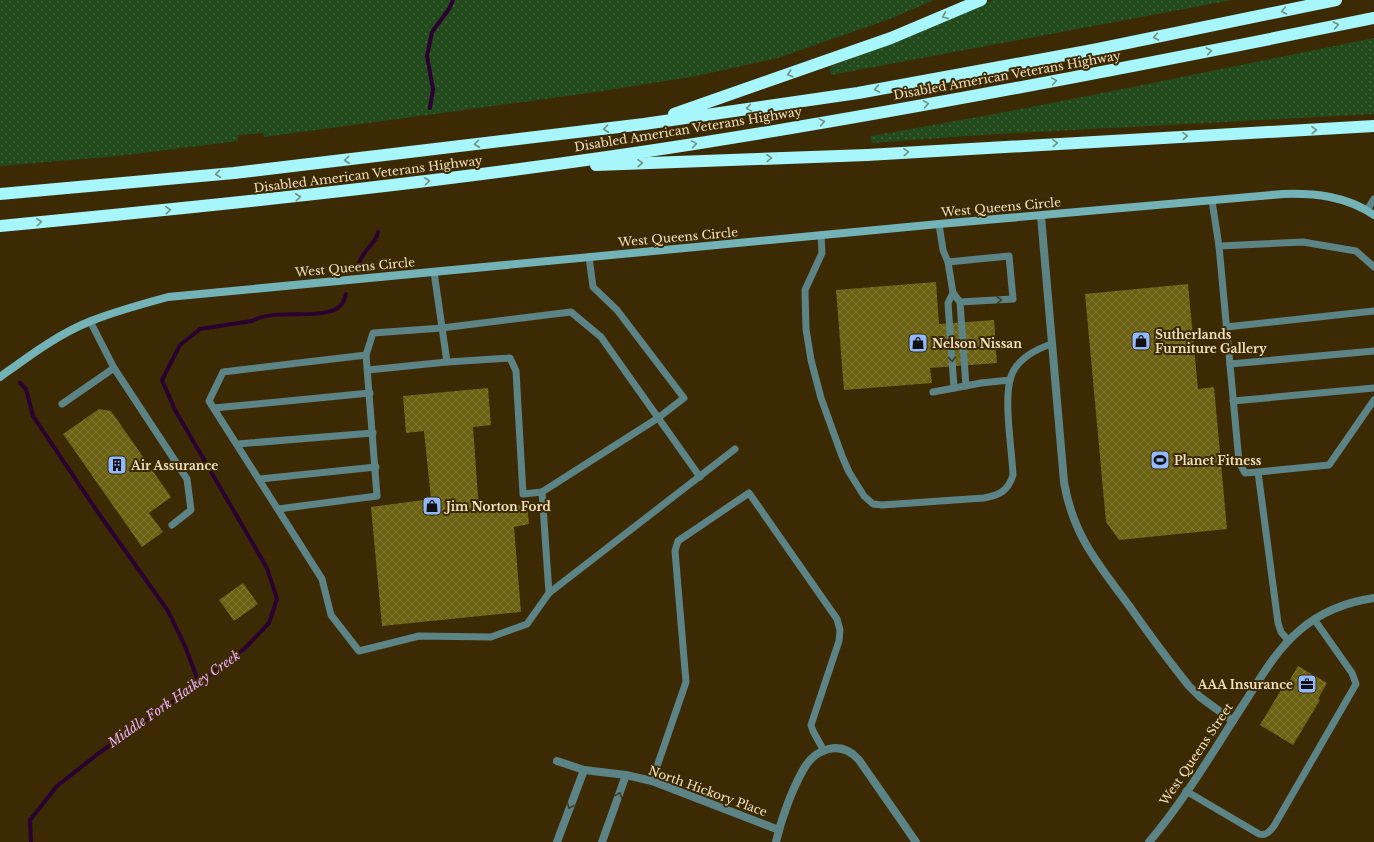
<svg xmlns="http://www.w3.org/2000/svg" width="1374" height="842" font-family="'Libre Baskerville',serif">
  <defs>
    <pattern id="grass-dots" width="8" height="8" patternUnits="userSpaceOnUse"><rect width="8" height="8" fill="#234a1c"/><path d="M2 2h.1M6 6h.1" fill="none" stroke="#43643b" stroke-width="1.8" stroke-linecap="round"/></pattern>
    <pattern id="building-cross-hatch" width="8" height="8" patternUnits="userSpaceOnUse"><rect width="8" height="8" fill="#6b6112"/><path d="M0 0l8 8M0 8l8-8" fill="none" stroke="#817733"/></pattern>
  </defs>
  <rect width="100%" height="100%" fill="#3c2a04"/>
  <g fill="url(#grass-dots)">
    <path d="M 0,0 L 934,0 L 892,18 L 778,58 L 696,76 L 596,92 L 264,137 L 263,133 L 238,135 L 238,141 L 118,156 L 0,166 Z"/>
    <path d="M 993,0 L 1232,0 L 831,75 L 830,67 Z"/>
    <path d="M 1374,38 L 1374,114 L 996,134 L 872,143 L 870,136 C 1039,108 1206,72 1374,38 Z"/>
  </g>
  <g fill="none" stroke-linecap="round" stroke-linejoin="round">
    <g stroke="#2a0231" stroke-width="4">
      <path d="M 430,108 L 433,89 L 427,56 L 432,32 L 449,9 L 453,0"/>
      <path d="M 359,263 C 363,249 376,245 378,232"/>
      <path d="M 20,383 L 26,389 L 33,416 L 97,511 L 168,611 L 185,646 L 199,683"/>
      <path d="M 31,842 L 30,820 L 57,786 L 99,753 L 179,698 L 244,649 L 269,623 L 277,599 L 267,568 L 175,410 L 162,380 L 180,345 L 200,329 L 252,321 C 275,307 327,322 341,305 C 344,302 345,297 346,294"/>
    </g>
  </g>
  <g fill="url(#building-cross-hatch)">
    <path d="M 936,282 L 939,324 L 994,320 L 997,363 L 930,368 L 932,383 L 844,390 L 836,290 Z"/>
    <path d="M 1188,284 L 1198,389 L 1214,387 L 1227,529 L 1119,540 L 1106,522 L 1085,294 Z"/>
    <path d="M 488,388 L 491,425 L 473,427 L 479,510 L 527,504 L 529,524 L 514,527 L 521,612 L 382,626 L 371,507 L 431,499 L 424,431 L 406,433 L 403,396 Z"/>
    <path d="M 99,409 L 111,411 L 171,497 L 149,513 L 163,532 L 142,547 L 63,434 Z"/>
    <path d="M 243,583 L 258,604 L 234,621 L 219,600 Z"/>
    <path d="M 1298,666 L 1327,683 L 1318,699 L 1320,700 L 1293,745 L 1260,725 L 1287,680 L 1289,681 Z"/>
  </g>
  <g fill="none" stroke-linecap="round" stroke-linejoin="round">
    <g stroke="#5c8385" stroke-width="7">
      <path d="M 1212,201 L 1219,246 L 1239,462 L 1245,473 L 1258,472"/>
      <path d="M 1367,210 L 1374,199"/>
      <path d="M 939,224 L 943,250 L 948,262 L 953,293 L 960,302 L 966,386"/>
      <path d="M 821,235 L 822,253 L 805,290 L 806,329 L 811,360 L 821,398 L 842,456 L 849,472 L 864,496 L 873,504 L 882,505 L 984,498 C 1000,495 1008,491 1013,475 C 1012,451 1004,403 1010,380 C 1014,361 1035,349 1052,344"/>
      <path d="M 1219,246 L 1303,242 L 1356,251 L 1374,267"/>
      <path d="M 948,262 L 1009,256 L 1013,299 L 960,302"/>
      <path d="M 434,272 L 447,362"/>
      <path d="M 953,293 L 948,303 L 954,388"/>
      <path d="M 90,321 L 114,368 L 187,479 L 191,510 L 172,525"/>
      <path d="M 1226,327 L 1374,311"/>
      <path d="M 366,355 L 223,372 L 209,401 L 322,579 L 331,615 L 359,651 L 419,636 L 491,637 L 527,624 L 549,593 L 735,449"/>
      <path d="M 1230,364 L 1374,351"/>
      <path d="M 368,370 L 447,362 L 510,358 L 516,371 L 523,494 L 542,492 L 549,593"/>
      <path d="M 933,392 L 981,383 L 1010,380"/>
      <path d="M 1233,401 L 1374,388"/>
      <path d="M 62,404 L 114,368"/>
      <path d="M 214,408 L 370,393"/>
      <path d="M 237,444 L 373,433"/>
      <path d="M 260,479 L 376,467"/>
      <path d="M 542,492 L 658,418 L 684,398 L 617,310 L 593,287 L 589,257"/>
      <path d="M 278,509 L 377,496 L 366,355 L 373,333 L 442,328 L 571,312 L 601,337 L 700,477"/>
      <path d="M 1289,641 L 1281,632 L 1278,623 L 1258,472 L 1329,465 L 1374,400"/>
      <path d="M 652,781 L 686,682 L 675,551 L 678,541 L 749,493 L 837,619 L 840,630 L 839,641 L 811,725 L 813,731 L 824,751"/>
      <path d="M 1186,791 L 1259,834 C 1266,836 1269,832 1274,826 L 1356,684 L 1352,673 L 1314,619"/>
    </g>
    <g stroke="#5c8385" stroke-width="8">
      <path d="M 1041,216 L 1064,482 C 1073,536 1099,565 1130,607 C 1149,634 1168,660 1189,686 L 1200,697 L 1233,721"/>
      <path d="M 557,761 L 584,770 L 626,775 L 652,781 L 779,830"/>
      <path d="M 557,842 L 584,770"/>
      <path d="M 602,842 L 626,775"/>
      <path d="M 776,842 C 781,820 791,792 802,772 C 814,748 841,739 859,760 L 916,842"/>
      <path d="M 1149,842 C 1185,800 1215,748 1245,702 C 1261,677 1277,649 1300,630 C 1321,612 1347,602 1374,598"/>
    </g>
    <path stroke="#73b3b7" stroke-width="8" d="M 0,377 C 29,356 58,334 91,321 C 116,311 142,304 168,297 L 939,224 L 1283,194 C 1315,193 1346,196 1374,215"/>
    <g stroke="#a7f6fb" stroke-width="12">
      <path d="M 674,114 L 891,38 L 981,0"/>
      <path d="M 596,165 L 867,155 L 1374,126"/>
      <path d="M 0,194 L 234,173 L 644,124 L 858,93 L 1093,50 L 1336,0"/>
      <path d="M 0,226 C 232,204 464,180 694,144 C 922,108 1148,64 1374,18"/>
    </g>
  </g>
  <defs><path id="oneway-chevron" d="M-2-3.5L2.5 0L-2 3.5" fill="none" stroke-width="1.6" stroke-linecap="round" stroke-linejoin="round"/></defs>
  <g stroke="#729080">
    <use href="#oneway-chevron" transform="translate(1284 11) rotate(168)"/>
    <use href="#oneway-chevron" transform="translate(945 16) rotate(157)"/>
    <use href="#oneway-chevron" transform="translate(1336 25) rotate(-11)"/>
    <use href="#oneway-chevron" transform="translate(1156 37) rotate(168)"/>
    <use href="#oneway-chevron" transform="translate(1209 51) rotate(-11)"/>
    <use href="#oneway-chevron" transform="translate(790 74) rotate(161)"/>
    <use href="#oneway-chevron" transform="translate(1054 81) rotate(-10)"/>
    <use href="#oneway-chevron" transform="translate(877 89) rotate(170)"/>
    <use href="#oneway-chevron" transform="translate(926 104) rotate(-10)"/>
    <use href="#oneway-chevron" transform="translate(749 108) rotate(171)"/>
    <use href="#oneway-chevron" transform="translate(822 122) rotate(-10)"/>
    <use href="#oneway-chevron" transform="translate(606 129) rotate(173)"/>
    <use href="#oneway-chevron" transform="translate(1314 130) rotate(-3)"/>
    <use href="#oneway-chevron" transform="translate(1185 136) rotate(-3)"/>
    <use href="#oneway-chevron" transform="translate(1055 143) rotate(-3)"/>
    <use href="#oneway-chevron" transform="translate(477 144) rotate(173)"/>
    <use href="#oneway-chevron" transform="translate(694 144) rotate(-9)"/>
    <use href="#oneway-chevron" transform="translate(906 152) rotate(-4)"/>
    <use href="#oneway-chevron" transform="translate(769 158) rotate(-2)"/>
    <use href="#oneway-chevron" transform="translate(347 160) rotate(174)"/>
    <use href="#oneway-chevron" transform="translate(640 163) rotate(-2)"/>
    <use href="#oneway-chevron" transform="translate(218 174) rotate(174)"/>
    <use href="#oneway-chevron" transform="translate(427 181) rotate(-7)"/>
    <use href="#oneway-chevron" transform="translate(298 197) rotate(-6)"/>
    <use href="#oneway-chevron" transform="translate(168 210) rotate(-5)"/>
    <use href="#oneway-chevron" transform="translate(39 222) rotate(-5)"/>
  </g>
  <g stroke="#423c1e">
    <use href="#oneway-chevron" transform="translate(999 300) rotate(-3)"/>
    <use href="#oneway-chevron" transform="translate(952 359) rotate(86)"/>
    <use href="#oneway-chevron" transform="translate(619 795) rotate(-70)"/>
    <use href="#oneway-chevron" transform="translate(570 806) rotate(111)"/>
  </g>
  <defs>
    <g id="shop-square" transform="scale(1)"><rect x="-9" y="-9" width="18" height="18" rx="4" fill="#90b8fd" stroke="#3c2a04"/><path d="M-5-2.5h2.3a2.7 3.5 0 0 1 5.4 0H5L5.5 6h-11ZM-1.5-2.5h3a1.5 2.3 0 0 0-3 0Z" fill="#111"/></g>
    <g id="stadium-square" transform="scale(1)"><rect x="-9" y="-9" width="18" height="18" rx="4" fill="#90b8fd" stroke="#3c2a04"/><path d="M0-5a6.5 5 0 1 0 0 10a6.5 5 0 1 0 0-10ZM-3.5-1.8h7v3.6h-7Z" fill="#111"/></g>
    <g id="building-square" transform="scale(1)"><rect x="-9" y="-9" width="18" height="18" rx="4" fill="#90b8fd" stroke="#3c2a04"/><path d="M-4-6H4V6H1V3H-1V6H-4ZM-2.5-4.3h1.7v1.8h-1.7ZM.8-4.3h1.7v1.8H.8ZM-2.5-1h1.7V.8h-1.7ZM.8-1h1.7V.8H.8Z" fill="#111"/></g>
    <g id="office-square" transform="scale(1)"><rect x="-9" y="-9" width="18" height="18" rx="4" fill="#90b8fd" stroke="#3c2a04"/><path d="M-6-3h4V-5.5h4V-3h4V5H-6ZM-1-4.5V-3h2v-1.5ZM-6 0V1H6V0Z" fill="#111"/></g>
  </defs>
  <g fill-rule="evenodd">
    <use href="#shop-square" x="1141" y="341"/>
    <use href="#shop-square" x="918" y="343"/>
    <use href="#stadium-square" x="1160" y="460"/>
    <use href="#building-square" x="117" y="465"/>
    <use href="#shop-square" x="432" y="506"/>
    <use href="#office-square" x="1307" y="684"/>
  </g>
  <g text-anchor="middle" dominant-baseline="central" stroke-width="4" stroke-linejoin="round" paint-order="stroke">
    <g font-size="12" fill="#f3e0bf" stroke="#3c2a04">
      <text transform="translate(1007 75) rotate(-10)">Disabled American Veterans Highway</text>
      <text transform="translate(688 129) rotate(-9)">Disabled American Veterans Highway</text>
      <text transform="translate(368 174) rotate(-7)">Disabled American Veterans Highway</text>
      <text transform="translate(1001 207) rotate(-5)">West Queens Circle</text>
      <text transform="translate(678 237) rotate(-5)">West Queens Circle</text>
      <text transform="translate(355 267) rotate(-5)">West Queens Circle</text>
      <text transform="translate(1196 754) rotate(-56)">West Queens Street</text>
      <text transform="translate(708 791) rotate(20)">North Hickory Place</text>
    </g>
    <g font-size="12" font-weight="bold" fill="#f3e0bf" stroke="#3c2a04" text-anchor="start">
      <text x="1155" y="334">Sutherlands<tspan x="1155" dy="14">Furniture Gallery</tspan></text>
      <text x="932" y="343">Nelson Nissan</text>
      <text x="1174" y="460">Planet Fitness</text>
      <text x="131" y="465">Air Assurance</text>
      <text x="446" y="506">Jim Norton Ford</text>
      <text x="1293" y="684" text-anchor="end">AAA Insurance</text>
    </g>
    <g font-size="13" font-style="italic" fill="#eeadfa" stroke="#3c2a04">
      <text transform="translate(174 699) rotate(-35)">Middle Fork Haikey Creek</text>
    </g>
  </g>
</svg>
